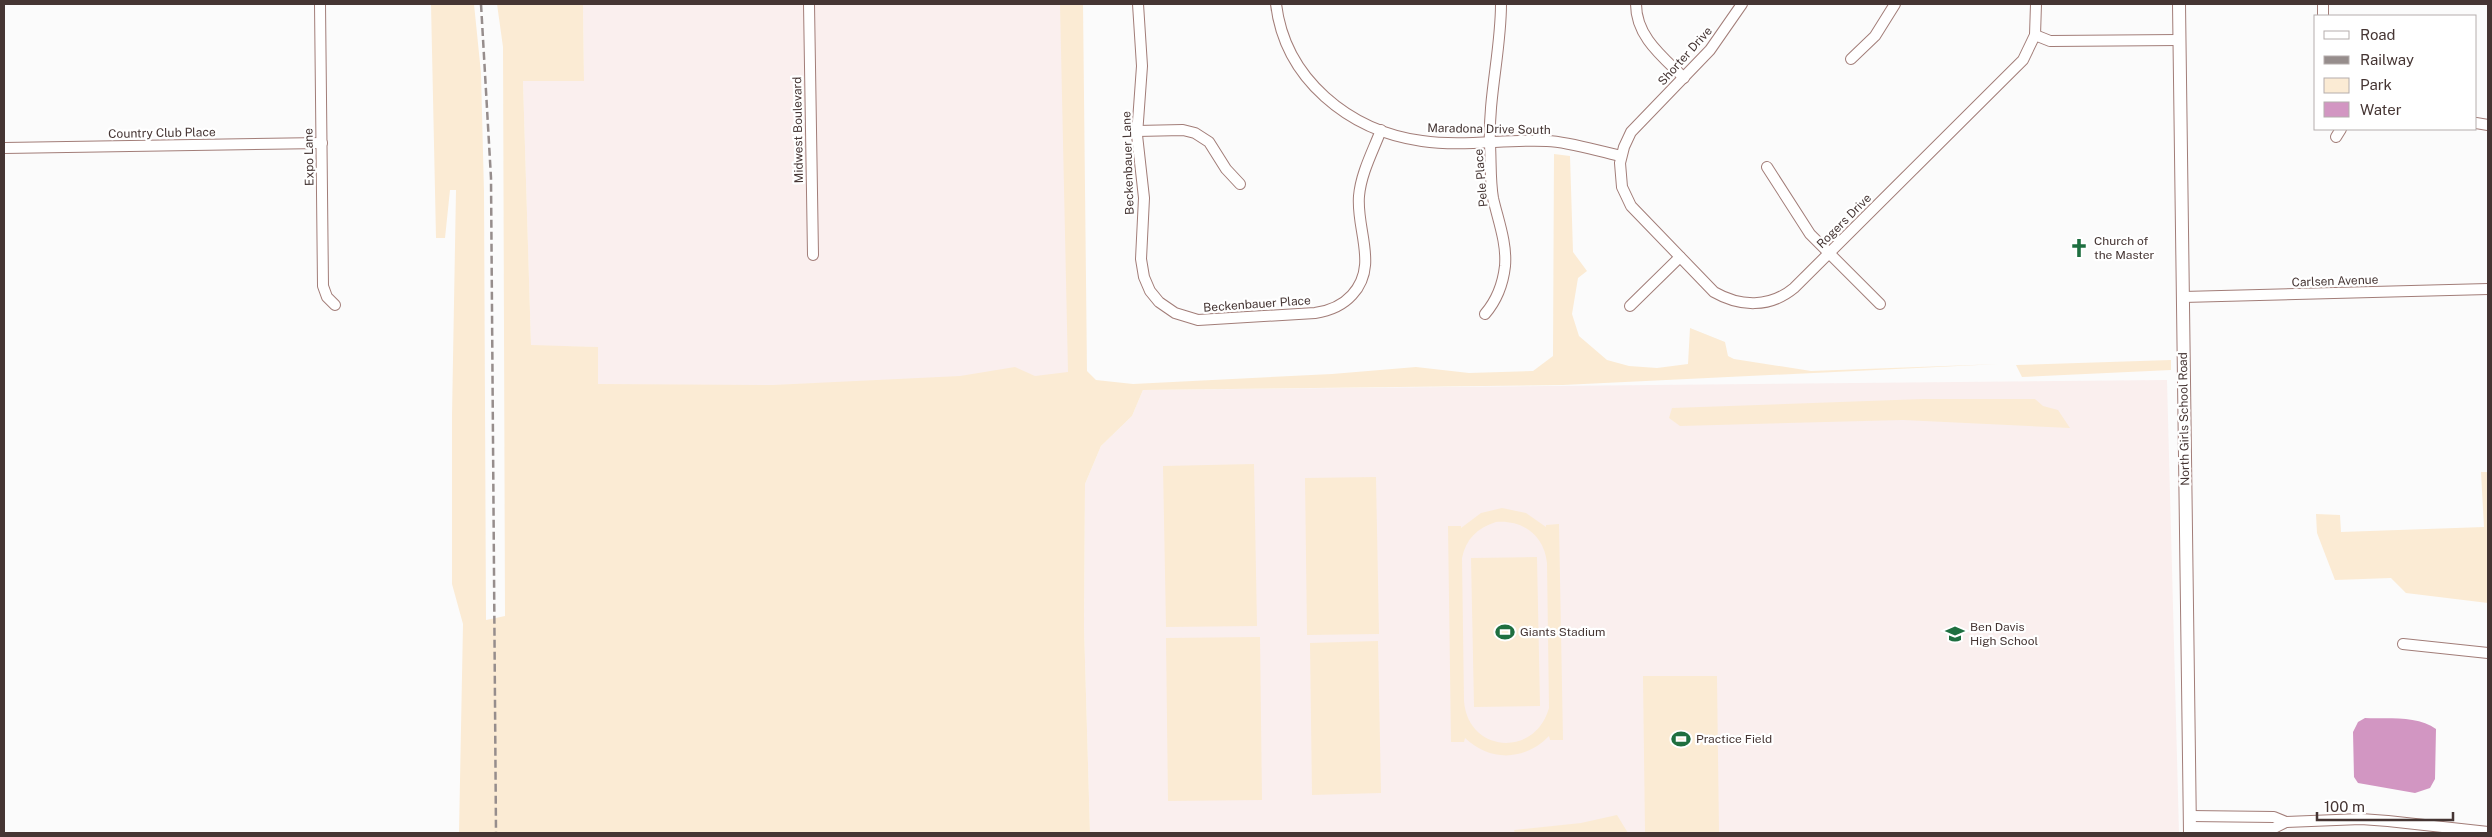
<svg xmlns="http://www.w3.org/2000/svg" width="2492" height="837" font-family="'Public Sans',sans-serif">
  <rect width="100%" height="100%" fill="#fbfbfb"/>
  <g fill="#faefee">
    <path d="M 583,4 L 1076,4 L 1080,389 L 598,396 L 598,347 L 531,346 L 523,81 L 584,81 Z"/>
    <path d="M 2167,380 L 2179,833 L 1090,833 L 1084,626 L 1085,484 L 1101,446 L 1132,416 L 1143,390 Z"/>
  </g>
  <g fill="#fbebd4" fill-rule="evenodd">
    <path d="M 431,4 L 474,4 L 481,73 L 484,192 L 486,620 L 505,616 L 503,47 L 497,4 L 583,4 L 584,81 L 523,81 L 531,345 L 598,347 L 598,384 L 773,385 L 960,376 L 1015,367 L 1035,376 L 1068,372 L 1060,4 L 1083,4 L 1087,371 L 1096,380 L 1133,384 L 1332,374 L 1416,367 L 1469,373 L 1533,371 L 1553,356 L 1554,154 L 1570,156 L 1573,252 L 1587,271 L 1578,278 L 1572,314 L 1579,336 L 1607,360 L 1629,366 L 1657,368 L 1688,364 L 1690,328 L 1725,342 L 1728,356 L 1734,359 L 1811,371 L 1999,364 L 1563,385 L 1143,390 L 1132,416 L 1101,446 L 1085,484 L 1084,626 L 1090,833 L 459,833 L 463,624 L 452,584 L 452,415 L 456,190 L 450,190 L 445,238 L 436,238 Z"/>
    <path d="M 2171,360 L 2171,370 L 2022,377 L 2016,365 Z"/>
    <path d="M 1923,399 L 2035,399 L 2043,406 L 2058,410 L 2070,428 L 1903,420 L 1680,426 L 1669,418 L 1672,408 Z"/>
    <path d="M 1254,464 L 1257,626 L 1166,627 L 1163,466 Z"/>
    <path d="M 2481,472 L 2488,472 L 2488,603 L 2406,593 L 2391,578 L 2335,580 L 2317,533 L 2316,514 L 2340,515 L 2341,532 L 2484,527 Z"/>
    <path d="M 1376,477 L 1379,634 L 1307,635 L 1305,478 Z"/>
    <path d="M 1502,508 L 1526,513 L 1546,527 L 1546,525 L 1559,524 L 1563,740 L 1550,740 L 1549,736 C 1525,761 1490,762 1465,738 L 1464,742 L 1451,742 L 1448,526 L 1461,526 L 1461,528 L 1481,513 ZM 1496,522 C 1523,520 1544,535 1547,563 L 1549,708 C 1535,758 1468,753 1464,701 L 1462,558 C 1466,539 1477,528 1496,522 Z"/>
    <path d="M 1537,557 L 1540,706 L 1474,707 L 1471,558 Z"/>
    <path d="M 1260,637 L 1262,800 L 1168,801 L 1166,638 Z"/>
    <path d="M 1378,641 L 1381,793 L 1312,795 L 1310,643 Z"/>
    <path d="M 1643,676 L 1717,676 L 1719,833 L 1645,833 Z"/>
    <path d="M 1617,815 L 1628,833 L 1515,833 L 1514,830 L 1581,823 Z"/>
  </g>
  <path fill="#d296c2" d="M 2365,718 C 2387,719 2418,715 2436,729 L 2435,779 L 2430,788 L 2415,793 L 2358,783 L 2354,777 L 2353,732 L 2358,722 Z"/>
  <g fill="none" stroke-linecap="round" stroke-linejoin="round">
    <g stroke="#a27d78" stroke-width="12">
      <g id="minor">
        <path d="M 320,4 L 323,286 L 327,297 L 335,305"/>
        <path d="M 809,4 L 813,255"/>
        <path d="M 1138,4 L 1142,66 L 1137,135 L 1144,198 L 1141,259 L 1144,277 L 1150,291 L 1159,302 L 1175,313 L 1198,320 L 1315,313 C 1329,311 1342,306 1352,295 C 1379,266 1356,230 1359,196 C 1361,173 1373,151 1381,130"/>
        <path d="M 1276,4 C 1285,79 1349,131 1422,141 C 1463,147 1505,139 1547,141 C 1571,142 1597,151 1621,156"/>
        <path d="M 1636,4 C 1636,37 1663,57 1684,78"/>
        <path d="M 1742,4 L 1710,50 L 1631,132 L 1624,147 L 1620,163 L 1622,187 L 1631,206 L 1714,292 C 1740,307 1770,308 1794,288 L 2023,60 L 2035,35 L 2036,4"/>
        <path d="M 2323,4 L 2323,16"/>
        <path d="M 2035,35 L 2050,41 L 2179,40"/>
        <path d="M 1851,59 L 1875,36 L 1895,4"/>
        <path d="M 2476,123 L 2488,125"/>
        <path d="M 1137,131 L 1183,130 L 1195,133 L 1209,142 L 1226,169 L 1240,184"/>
        <path d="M 2336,137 L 2341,129"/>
        <path d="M 4,148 L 322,143"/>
        <path d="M 1767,167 L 1810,234 L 1880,304"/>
        <path d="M 2183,297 L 2488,289"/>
        <path d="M 1630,306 L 1680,257"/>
        <path d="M 1485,314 C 1497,300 1503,284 1505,266 C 1507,243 1498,220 1493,198 C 1490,181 1491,162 1490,145 C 1488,97 1501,51 1501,4"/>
        <path d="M 2403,644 L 2488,653"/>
        <path d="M 2190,816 L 2274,817 L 2286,822 L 2361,819 L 2388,821 L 2488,832"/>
        <path d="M 2190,827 L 2274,828 L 2286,822"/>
      </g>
    </g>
    <g stroke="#a27d78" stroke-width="14">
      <path id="major" d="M 2179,4 L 2190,833"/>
    </g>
    <use href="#minor" stroke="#fff" stroke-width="10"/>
    <use href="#major" stroke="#fff" stroke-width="12"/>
    <path stroke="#968d8c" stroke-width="2.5" stroke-dasharray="8 4" stroke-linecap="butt" d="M 481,4 L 491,178 L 496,833"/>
  </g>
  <defs>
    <g id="church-bare" transform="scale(1.5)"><path d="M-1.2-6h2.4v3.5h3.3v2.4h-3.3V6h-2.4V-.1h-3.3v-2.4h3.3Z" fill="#1e6f40" stroke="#fff" stroke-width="2.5" paint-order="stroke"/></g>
    <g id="stadium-bare" transform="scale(1.5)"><path d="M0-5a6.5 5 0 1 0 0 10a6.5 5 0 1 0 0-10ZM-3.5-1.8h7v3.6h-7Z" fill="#1e6f40" stroke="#fff" stroke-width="2.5" paint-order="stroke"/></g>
    <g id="school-bare" transform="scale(1.5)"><path d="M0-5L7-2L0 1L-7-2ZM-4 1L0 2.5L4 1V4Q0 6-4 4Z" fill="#1e6f40" stroke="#fff" stroke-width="2.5" paint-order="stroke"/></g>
  </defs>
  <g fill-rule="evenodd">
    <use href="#church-bare" x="2079" y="248"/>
    <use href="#stadium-bare" x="1505" y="632"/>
    <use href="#school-bare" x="1955" y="634"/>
    <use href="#stadium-bare" x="1681" y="739"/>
  </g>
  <g text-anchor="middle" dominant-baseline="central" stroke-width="4.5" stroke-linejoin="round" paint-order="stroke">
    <g font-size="12" fill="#453533" stroke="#fff">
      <text transform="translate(1685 56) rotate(-48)">Shorter Drive</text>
      <text transform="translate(1489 129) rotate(1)">Maradona Drive South</text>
      <text transform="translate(798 130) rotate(-91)">Midwest Boulevard</text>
      <text transform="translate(162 133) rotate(-1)">Country Club Place</text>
      <text transform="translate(309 157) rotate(-91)">Expo Lane</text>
      <text transform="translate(1128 163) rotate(-92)">Beckenbauer Lane</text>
      <text transform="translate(1481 178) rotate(-95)">Pele Place</text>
      <text transform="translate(1844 221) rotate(-45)">Rogers Drive</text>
      <text transform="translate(2335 281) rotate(-2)">Carlsen Avenue</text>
      <text transform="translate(1257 304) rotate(-4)">Beckenbauer Place</text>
      <text transform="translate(2184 419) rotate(-91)">North Girls School Road</text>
    </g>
    <g font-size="12" fill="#453533" stroke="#fff" text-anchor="start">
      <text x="2094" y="241">Church of<tspan x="2094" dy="14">the Master</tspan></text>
      <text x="1970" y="627">Ben Davis<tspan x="1970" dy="14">High School</tspan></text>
      <text x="1520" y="632">Giants Stadium</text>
      <text x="1696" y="739">Practice Field</text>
    </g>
  </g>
  <rect width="2492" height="837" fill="none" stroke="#453533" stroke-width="10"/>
  <rect x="2314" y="15" width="162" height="115" fill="#ffffff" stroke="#b5aead"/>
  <rect x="2324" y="31" width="25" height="8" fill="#ffffff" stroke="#b5aead"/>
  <text x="2360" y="40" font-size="15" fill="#453533">Road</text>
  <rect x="2324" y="56" width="25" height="8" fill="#968d8c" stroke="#b5aead"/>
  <text x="2360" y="65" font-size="15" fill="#453533">Railway</text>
  <rect x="2324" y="78" width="25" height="15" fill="#fbebd4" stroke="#b5aead"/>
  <text x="2360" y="90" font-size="15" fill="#453533">Park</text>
  <rect x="2324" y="102" width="25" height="15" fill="#d296c2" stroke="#b5aead"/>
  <text x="2360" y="115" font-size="15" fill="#453533">Water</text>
  <path d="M2317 812v8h136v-8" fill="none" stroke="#453533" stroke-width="2.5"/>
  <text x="2324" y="812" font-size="15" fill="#453533" stroke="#ffffff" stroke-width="4" paint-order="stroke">100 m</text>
</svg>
